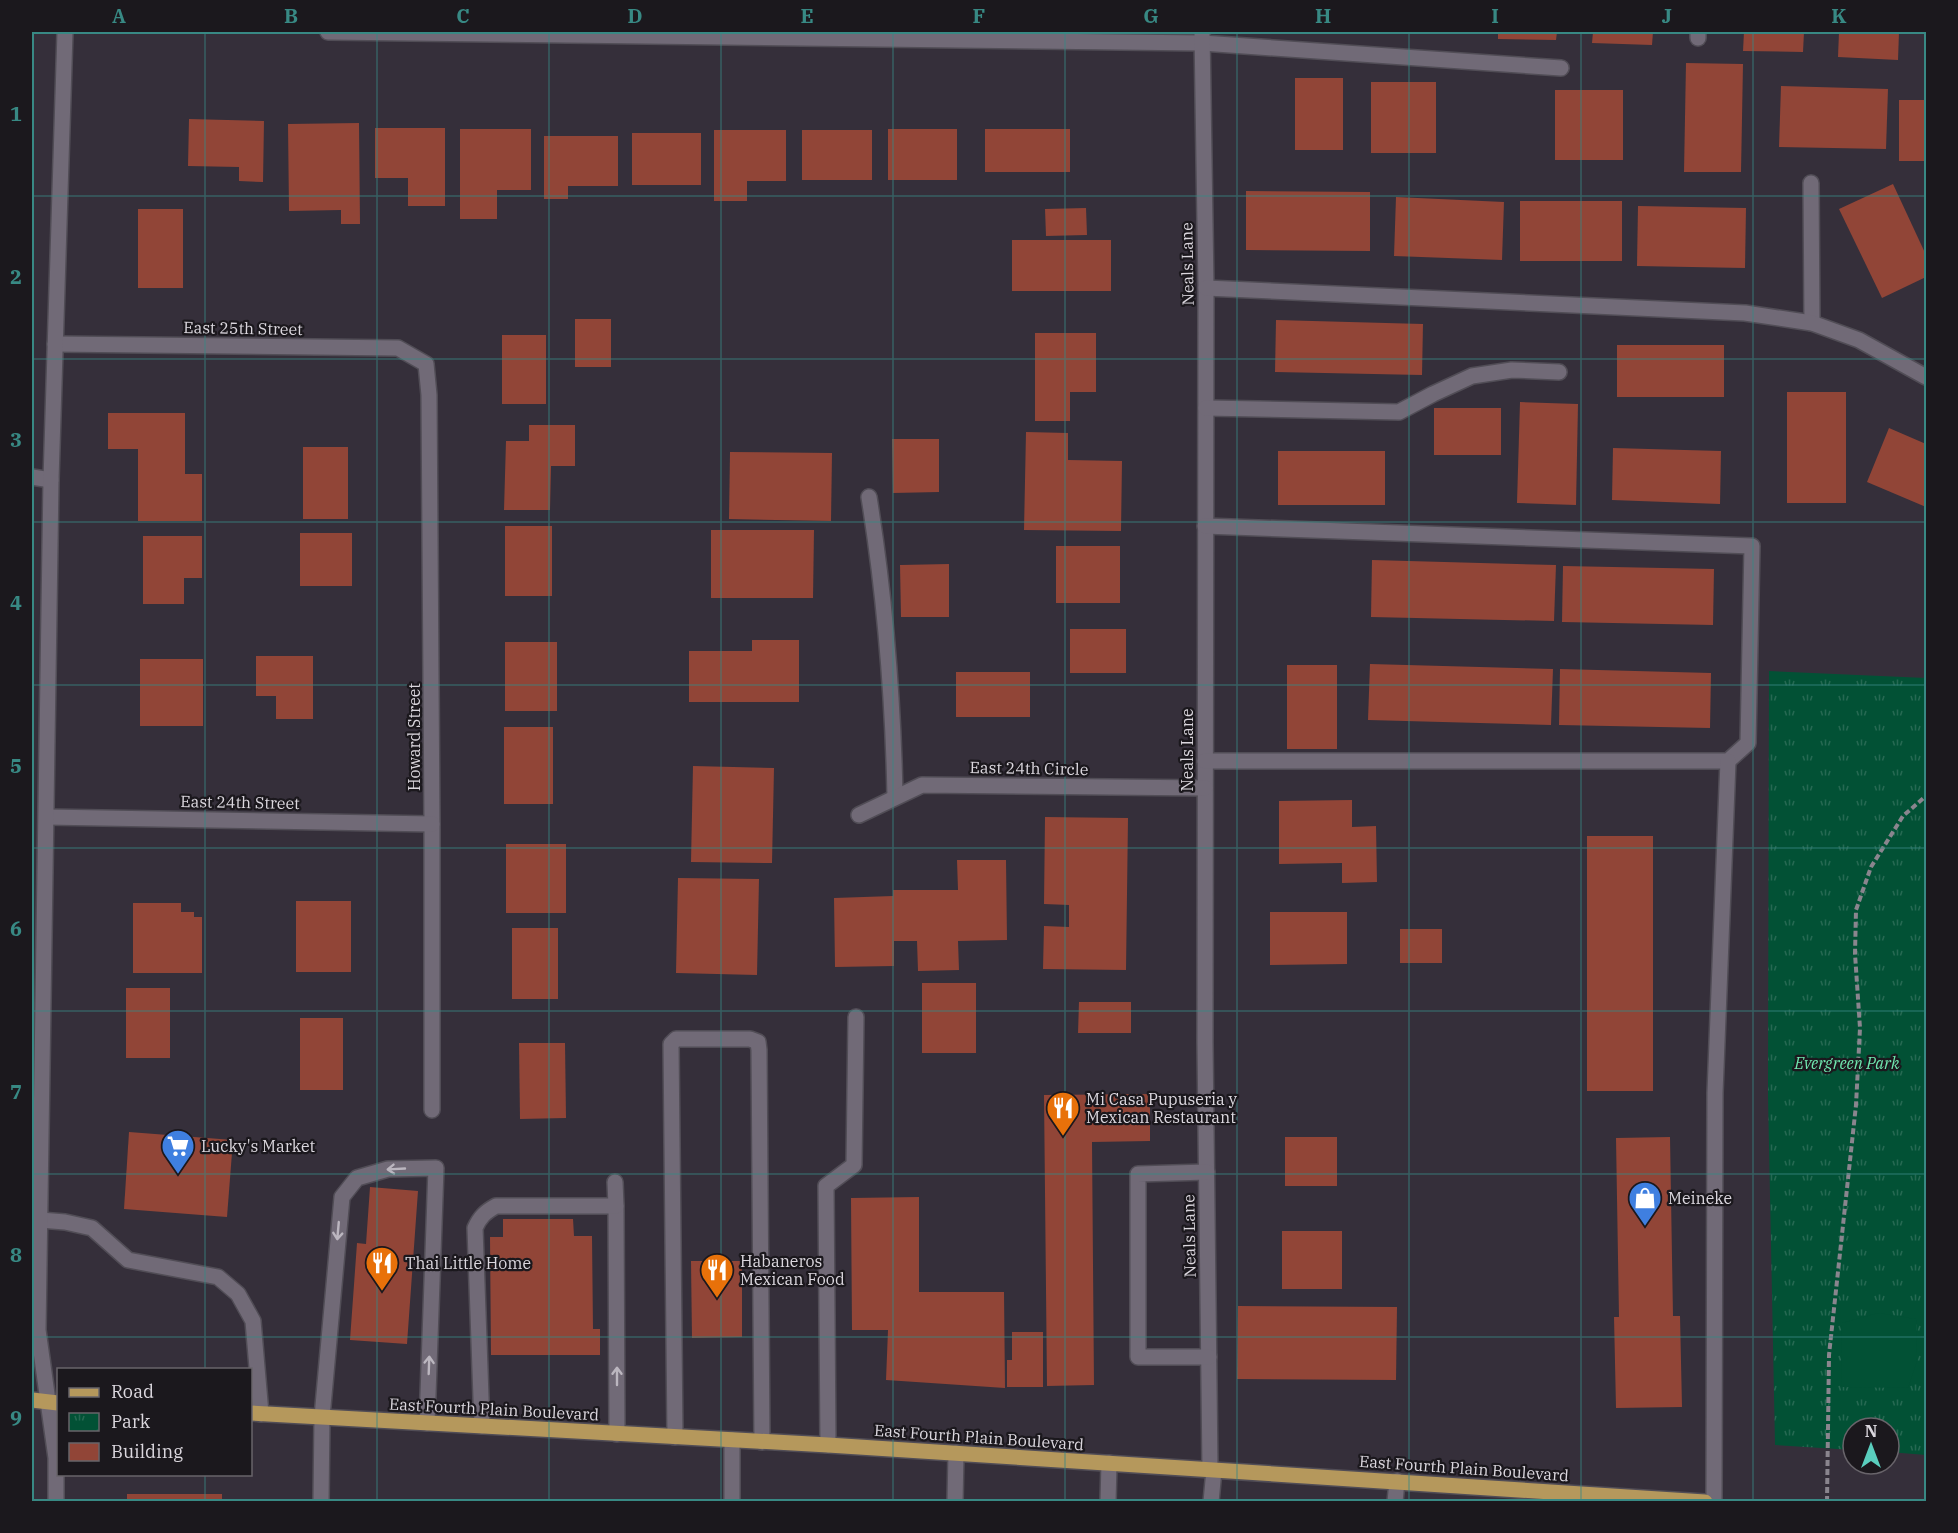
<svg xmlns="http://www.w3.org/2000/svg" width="1958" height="1533" font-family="'IBM Plex Serif',serif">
  <defs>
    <pattern id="park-tufts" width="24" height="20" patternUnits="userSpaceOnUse" patternTransform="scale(1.5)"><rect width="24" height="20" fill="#025135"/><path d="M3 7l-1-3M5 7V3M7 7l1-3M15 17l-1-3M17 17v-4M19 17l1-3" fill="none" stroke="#266952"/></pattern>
  </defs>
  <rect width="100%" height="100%" fill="#352f3a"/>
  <path fill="url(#park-tufts)" d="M 1769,671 L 1926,678 L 1926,1455 L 1889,1452 L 1889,1428 L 1853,1428 L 1853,1450 L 1775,1445 L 1768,1095 Z"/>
  <path fill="#025135" d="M 1878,1313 L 1916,1319 L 1917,1361 L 1908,1388 L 1841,1387 L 1842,1323 Z"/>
  <g fill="#914537">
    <path d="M 1380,32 L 1405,32 L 1405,34 L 1380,33 Z"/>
    <path d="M 1498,32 L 1557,32 L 1556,40 L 1498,39 Z"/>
    <path d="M 1593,32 L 1653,32 L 1652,45 L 1592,43 Z"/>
    <path d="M 1744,32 L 1804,32 L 1803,52 L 1743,51 Z"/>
    <path d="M 1839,32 L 1899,32 L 1898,60 L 1838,57 Z"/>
    <path d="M 1686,63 L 1743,64 L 1741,172 L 1684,172 Z"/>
    <rect x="1295" y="78" width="48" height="72"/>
    <rect x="1371" y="82" width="65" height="71"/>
    <path d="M 1781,86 L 1888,89 L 1886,149 L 1779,147 Z"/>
    <rect x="1555" y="90" width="68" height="70"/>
    <rect x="1899" y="100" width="27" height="61"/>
    <path d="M 189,119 L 264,121 L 263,182 L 239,181 L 239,167 L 188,166 Z"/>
    <path d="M 359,123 L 360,224 L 341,224 L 341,210 L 289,211 L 288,124 Z"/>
    <path d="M 375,128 L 445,128 L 445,206 L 408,206 L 408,178 L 375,178 Z"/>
    <path d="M 460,129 L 531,129 L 531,190 L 497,190 L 497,219 L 460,219 Z"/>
    <rect x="888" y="129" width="69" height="51"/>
    <rect x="985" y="129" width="85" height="43"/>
    <path d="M 714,130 L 786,130 L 786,181 L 747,181 L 747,201 L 714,201 Z"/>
    <rect x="802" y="130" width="70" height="50"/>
    <rect x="632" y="133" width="69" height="52"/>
    <path d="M 544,136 L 618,136 L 618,186 L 568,186 L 568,199 L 544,199 Z"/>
    <path d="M 1893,184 L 1926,255 L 1926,277 L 1882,298 L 1839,209 Z"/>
    <path d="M 1246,191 L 1370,192 L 1370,251 L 1246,250 Z"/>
    <path d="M 1396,197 L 1504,202 L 1502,260 L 1394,256 Z"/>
    <rect x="1520" y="201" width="102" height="60"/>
    <path d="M 1638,206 L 1746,208 L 1745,268 L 1637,266 Z"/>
    <path d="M 1086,208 L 1087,235 L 1046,236 L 1045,209 Z"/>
    <rect x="138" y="209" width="45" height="79"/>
    <rect x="1012" y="240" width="99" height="51"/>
    <rect x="575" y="319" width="36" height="48"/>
    <path d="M 1276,320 L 1423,324 L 1422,375 L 1275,372 Z"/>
    <path d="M 1035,333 L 1096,333 L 1096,392 L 1070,392 L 1070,421 L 1035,421 Z"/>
    <rect x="502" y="335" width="44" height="69"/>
    <rect x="1617" y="345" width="107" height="52"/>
    <rect x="1787" y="392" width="59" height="111"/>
    <path d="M 1520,402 L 1578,404 L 1576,505 L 1517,503 Z"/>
    <rect x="1434" y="408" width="67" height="47"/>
    <path d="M 108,413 L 185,413 L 185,474 L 202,474 L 202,521 L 138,521 L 138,449 L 108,449 Z"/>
    <path d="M 529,425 L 575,425 L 575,466 L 551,466 L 550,510 L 504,510 L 506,441 L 529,441 Z"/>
    <path d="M 1889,428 L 1926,444 L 1926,507 L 1867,482 Z"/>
    <path d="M 1026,432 L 1068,433 L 1068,460 L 1122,461 L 1121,531 L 1024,530 Z"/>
    <path d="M 892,439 L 939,439 L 939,492 L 893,493 Z"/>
    <rect x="303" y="447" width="45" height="72"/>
    <path d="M 1613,448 L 1721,451 L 1720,504 L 1612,500 Z"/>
    <rect x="1278" y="451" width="107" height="54"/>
    <path d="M 730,452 L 832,453 L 831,521 L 729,519 Z"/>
    <rect x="505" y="526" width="47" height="70"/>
    <path d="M 711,530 L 814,530 L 813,598 L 711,598 Z"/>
    <rect x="300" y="533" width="52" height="53"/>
    <path d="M 143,536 L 202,536 L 202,578 L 184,578 L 184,604 L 143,604 Z"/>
    <rect x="1056" y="546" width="64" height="57"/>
    <path d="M 1372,560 L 1556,565 L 1554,621 L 1371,617 Z"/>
    <path d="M 949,564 L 949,617 L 901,617 L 900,565 Z"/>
    <path d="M 1563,566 L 1714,569 L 1713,625 L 1562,622 Z"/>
    <rect x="1070" y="629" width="56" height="44"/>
    <path d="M 752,640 L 799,640 L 799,702 L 689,702 L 689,651 L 752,651 Z"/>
    <rect x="505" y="642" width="52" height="69"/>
    <path d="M 256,656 L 313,656 L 313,719 L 276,719 L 276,696 L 256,696 Z"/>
    <rect x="140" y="659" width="63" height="67"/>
    <path d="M 1370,664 L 1553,669 L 1551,725 L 1368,720 Z"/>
    <rect x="1287" y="665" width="50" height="84"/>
    <path d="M 1560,669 L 1711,673 L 1710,728 L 1559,725 Z"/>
    <rect x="956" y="672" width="74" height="45"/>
    <rect x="504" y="727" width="49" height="77"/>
    <path d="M 693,766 L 774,768 L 772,863 L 691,862 Z"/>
    <path d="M 1352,800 L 1352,827 L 1376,826 L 1377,882 L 1342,883 L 1342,863 L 1279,864 L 1279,801 Z"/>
    <path d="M 1045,817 L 1128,818 L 1126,970 L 1043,969 L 1044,926 L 1069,927 L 1069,905 L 1044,904 Z"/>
    <rect x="1587" y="836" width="66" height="255"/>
    <rect x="506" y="844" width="60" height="69"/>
    <path d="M 957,860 L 1006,860 L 1007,940 L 958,941 L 959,970 L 918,971 L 917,941 L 894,941 L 894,966 L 835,967 L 834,898 L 893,896 L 893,890 L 958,890 Z"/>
    <path d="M 678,878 L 759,879 L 757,975 L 676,973 Z"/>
    <rect x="296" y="901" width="55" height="71"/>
    <path d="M 133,903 L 181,903 L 181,912 L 194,912 L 194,917 L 202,917 L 202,973 L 133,973 Z"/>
    <path d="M 1270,912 L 1347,912 L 1347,964 L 1270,965 Z"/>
    <rect x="512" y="928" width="46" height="71"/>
    <rect x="1400" y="929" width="42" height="34"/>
    <rect x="922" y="983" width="54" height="70"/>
    <rect x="126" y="988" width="44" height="70"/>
    <path d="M 1079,1002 L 1131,1002 L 1131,1033 L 1078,1033 Z"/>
    <rect x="300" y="1018" width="43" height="72"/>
    <path d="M 519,1043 L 565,1043 L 566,1118 L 520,1119 Z"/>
    <path d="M 1150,1094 L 1150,1141 L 1092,1142 L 1094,1385 L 1047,1386 L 1044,1095 Z"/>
    <path d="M 129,1132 L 233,1140 L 227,1217 L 124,1209 Z"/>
    <rect x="1285" y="1137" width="52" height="49"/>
    <path d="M 1670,1137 L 1673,1316 L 1680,1316 L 1682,1407 L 1616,1408 L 1614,1317 L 1619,1317 L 1616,1138 Z"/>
    <path d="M 370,1187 L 418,1191 L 407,1344 L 350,1340 L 357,1243 L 366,1244 Z"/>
    <path d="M 919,1197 L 919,1292 L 1004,1292 L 1005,1388 L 886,1380 L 888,1330 L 852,1330 L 851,1198 Z"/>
    <path d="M 503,1219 L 573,1219 L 574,1236 L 592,1236 L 593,1329 L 600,1329 L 600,1355 L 491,1355 L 490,1237 L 503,1237 Z"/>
    <rect x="1282" y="1231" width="60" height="58"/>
    <path d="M 691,1261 L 742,1261 L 742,1337 L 692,1338 Z"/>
    <path d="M 1238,1306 L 1397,1307 L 1396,1380 L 1237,1379 Z"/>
    <path d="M 1012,1332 L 1043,1332 L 1043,1387 L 1007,1387 L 1007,1360 L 1012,1360 Z"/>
    <rect x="127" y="1494" width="95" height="8"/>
  </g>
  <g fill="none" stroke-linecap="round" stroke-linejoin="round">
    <g stroke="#514d56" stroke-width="18">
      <g id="minor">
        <path d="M 328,32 L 1202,43 L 1561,68"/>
        <path d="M 1202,32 L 1206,288 L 1205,1043 L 1210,1469"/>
        <path d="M 1698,38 L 1698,32"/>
        <path d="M 1811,183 L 1812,323"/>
        <path d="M 1206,288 L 1745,313 L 1812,323 L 1859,340 L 1926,377"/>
        <path d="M 55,344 L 398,348 L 426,364 L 429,395 L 432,824 L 432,1110"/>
        <path d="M 1206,408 L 1399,412 L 1433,394 L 1472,376 L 1512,370 L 1559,372"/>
        <path d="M 32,477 L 51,480"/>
        <path d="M 869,497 C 885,597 893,696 895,797"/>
        <path d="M 1205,526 L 1752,546 L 1748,743 L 1728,761 L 1205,761"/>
        <path d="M 859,815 L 922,785 L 1205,788"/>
        <path d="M 47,817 L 432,824"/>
        <path d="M 1207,1172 L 1138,1174 L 1138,1357 L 1209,1357"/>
        <path d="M 616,1206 L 617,1434"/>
        <path d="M 40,1220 L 65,1222 L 92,1228 L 128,1260 L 218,1277 L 238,1294 L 253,1321 L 261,1414"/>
        <path d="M 482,1426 L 475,1228 C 480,1217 485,1212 496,1206 L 616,1206 L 615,1182"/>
        <path d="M 675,1437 L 671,1044 L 676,1039 L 750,1039 L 758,1042 L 759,1050 L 762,1442"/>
        <path d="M 732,1440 L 732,1502"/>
        <path d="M 828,1445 L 826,1186 L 854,1165 L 856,1017"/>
        <path d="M 56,1502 L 56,1458 L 38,1330 L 51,480 L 65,32"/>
        <path d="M 321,1502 L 322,1417 L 342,1197 L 357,1178 L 388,1169 L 436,1168 L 427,1423"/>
        <path d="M 955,1502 L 956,1453"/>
        <path d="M 1108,1502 L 1109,1463"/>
        <path d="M 1211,1502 L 1214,1470"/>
        <path d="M 1395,1502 L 1397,1481"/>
        <path d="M 1714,1502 L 1715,1093 L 1728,761"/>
      </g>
    </g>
    <g stroke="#514d56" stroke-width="18">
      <g id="major">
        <path d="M 32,1400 L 58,1403"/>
        <path d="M 250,1413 L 828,1445 L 1705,1502"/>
      </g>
    </g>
    <path stroke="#8a858e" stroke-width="4" stroke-dasharray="6 3" stroke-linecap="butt" d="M 1827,1502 L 1829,1355 L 1856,1105 L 1860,1028 L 1855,954 L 1856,910 L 1871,867 L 1903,816 L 1926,796"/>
    <use href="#minor" stroke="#716a77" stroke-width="15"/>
    <use href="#major" stroke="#b5985c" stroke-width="15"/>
  </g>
  <defs><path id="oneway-shaft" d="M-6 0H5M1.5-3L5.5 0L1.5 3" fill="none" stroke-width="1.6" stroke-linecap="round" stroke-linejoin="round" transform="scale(1.5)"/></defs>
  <g stroke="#bbb6bf">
    <use href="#oneway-shaft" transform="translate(396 1169) rotate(177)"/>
    <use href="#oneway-shaft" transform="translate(338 1231) rotate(95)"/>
    <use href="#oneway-shaft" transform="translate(429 1365) rotate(-88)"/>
    <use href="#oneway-shaft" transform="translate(617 1376) rotate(-90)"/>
  </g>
  <path fill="none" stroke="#388984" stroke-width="1.5" stroke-opacity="0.55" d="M 205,32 L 205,1370M 377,32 L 377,1502M 549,32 L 549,1502M 721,32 L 721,1502M 893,32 L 893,1502M 1065,32 L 1065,1502M 1237,32 L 1237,1502M 1409,32 L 1409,1502M 1581,32 L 1581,1502M 1753,32 L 1753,1502M 32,196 L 1926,196M 32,359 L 1926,359M 32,522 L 1926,522M 32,685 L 1926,685M 32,848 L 1926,848M 32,1011 L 1926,1011M 32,1174 L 1926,1174M 32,1337 L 1926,1337M 205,1474 L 205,1502"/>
  <defs>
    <g id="restaurant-pin" transform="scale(1.725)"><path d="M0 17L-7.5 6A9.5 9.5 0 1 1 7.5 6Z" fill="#e8710a" stroke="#1b181d"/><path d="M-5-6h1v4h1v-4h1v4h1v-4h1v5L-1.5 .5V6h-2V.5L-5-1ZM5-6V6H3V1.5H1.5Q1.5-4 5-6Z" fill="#fff"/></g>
    <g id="supermarket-pin" transform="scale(1.725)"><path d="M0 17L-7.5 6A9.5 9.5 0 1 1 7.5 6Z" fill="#3f7fe0" stroke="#1b181d"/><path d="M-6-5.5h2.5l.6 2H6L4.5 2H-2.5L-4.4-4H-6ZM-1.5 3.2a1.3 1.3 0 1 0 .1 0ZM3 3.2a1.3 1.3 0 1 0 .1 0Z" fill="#fff"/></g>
    <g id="shop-pin" transform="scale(1.725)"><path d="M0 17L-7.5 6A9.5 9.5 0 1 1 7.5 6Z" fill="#3f7fe0" stroke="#1b181d"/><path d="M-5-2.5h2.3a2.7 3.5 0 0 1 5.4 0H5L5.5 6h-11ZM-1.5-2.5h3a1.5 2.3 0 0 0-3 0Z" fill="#fff"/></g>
  </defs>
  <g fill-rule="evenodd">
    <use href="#restaurant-pin" x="1063" y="1108"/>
    <use href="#supermarket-pin" x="178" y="1146"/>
    <use href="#shop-pin" x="1645" y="1198"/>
    <use href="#restaurant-pin" x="382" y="1263"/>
    <use href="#restaurant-pin" x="717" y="1270"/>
  </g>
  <g text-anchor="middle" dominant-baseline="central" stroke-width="4.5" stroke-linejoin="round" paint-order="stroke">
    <g font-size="16" fill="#dbd7de" stroke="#1b181d">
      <text transform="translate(1187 264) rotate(-91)">Neals Lane</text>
      <text transform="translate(243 328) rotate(1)">East 25th Street</text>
      <text transform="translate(414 737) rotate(-90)">Howard Street</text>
      <text transform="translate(1187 750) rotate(-90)">Neals Lane</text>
      <text transform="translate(1029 768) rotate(1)">East 24th Circle</text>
      <text transform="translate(240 802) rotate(1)">East 24th Street</text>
      <text transform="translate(1189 1236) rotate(-91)">Neals Lane</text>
      <text transform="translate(494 1409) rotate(3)">East Fourth Plain Boulevard</text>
      <text transform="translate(979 1437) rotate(4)">East Fourth Plain Boulevard</text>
      <text transform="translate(1464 1468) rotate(4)">East Fourth Plain Boulevard</text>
    </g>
    <g font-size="16" font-style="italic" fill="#70e8b0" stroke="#1b181d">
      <text x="1847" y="1063">Evergreen Park</text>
    </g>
    <g font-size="16" fill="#dbd7de" stroke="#1b181d" text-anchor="start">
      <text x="1086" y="1099">Mi Casa Pupuseria y<tspan x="1086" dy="18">Mexican Restaurant</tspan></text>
      <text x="201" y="1146">Lucky's Market</text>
      <text x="1668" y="1198">Meineke</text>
      <text x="740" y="1261">Habaneros<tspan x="740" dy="18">Mexican Food</tspan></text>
      <text x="405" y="1263">Thai Little Home</text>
    </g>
  </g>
  <rect width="1958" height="1533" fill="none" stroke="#1b181d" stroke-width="66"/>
  <rect x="57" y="1368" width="195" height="108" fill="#1b181d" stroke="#68646a" stroke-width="1.5"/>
  <rect x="69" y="1388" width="30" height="9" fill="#b5985c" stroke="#68646a" stroke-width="1.5"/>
  <text x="111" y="1398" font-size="18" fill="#dbd7de">Road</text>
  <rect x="69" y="1413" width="30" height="18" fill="url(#park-tufts)" stroke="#68646a" stroke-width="1.5"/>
  <text x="111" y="1428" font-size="18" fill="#dbd7de">Park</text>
  <rect x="69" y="1443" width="30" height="18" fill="#914537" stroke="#68646a" stroke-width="1.5"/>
  <text x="111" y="1458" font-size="18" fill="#dbd7de">Building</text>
  <g transform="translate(1871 1446)"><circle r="28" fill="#1b181d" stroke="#68646a" stroke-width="1.5"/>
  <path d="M0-4.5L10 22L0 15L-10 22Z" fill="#5acebe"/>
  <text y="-9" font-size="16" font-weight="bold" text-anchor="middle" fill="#dbd7de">N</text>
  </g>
  <rect x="33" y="33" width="1892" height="1467" fill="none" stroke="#388984" stroke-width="2"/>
  <g font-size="20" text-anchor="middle" font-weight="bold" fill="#388984">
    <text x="119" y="23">A</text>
    <text x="291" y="23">B</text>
    <text x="463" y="23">C</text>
    <text x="635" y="23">D</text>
    <text x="807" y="23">E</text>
    <text x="979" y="23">F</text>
    <text x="1151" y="23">G</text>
    <text x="1323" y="23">H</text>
    <text x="1495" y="23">I</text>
    <text x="1667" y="23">J</text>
    <text x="1839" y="23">K</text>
    <text x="16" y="121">1</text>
    <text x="16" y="284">2</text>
    <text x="16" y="447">3</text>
    <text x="16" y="610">4</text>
    <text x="16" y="773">5</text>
    <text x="16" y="936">6</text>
    <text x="16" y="1099">7</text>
    <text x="16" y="1262">8</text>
    <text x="16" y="1425">9</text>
  </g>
</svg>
